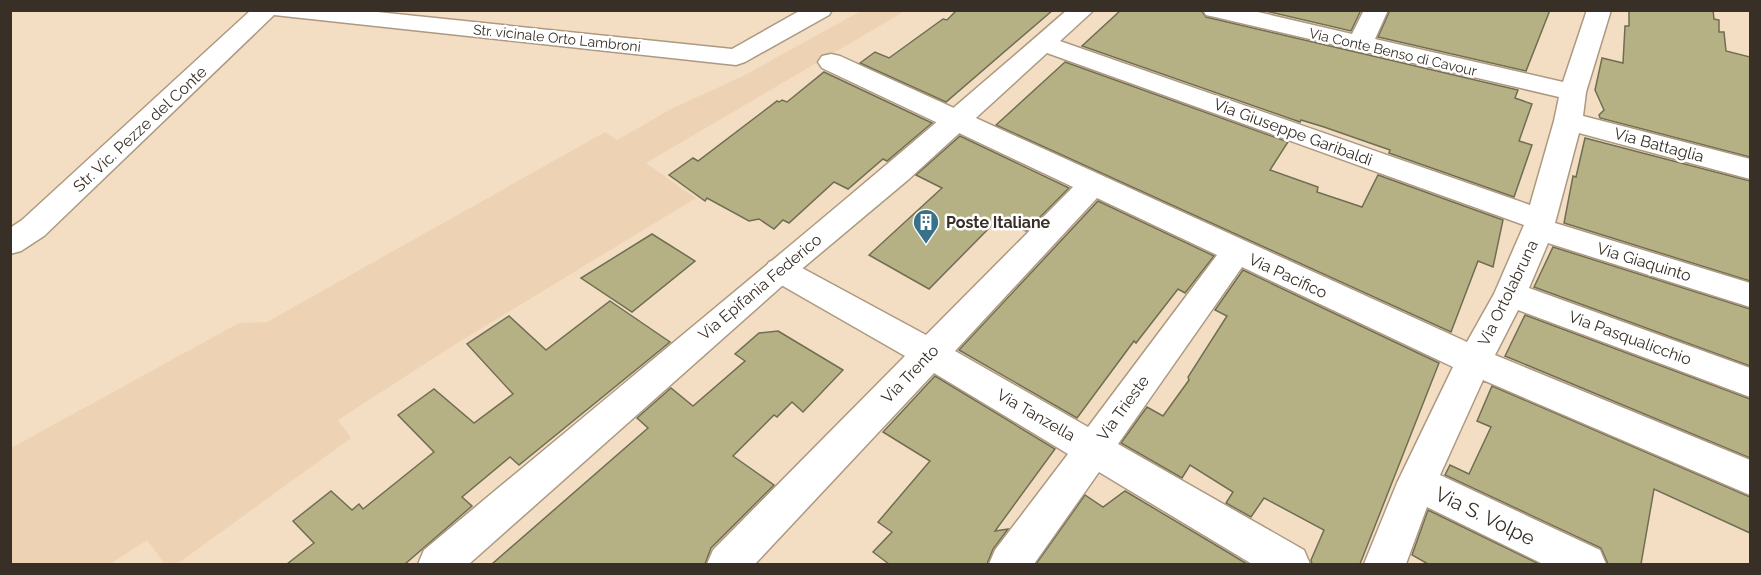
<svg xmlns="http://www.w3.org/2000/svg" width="1761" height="575" font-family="Raleway,sans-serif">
  <rect width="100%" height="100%" fill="#f3dec4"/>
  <path fill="#edd3b3" d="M 861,11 L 905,11 L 646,163 L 696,198 L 454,345 L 338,420 L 351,438 L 177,564 L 165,564 L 147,540 L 110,564 L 11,564 L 11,448 L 239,323 L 267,322 L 605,132 L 617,140 L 673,108 L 741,77 Z"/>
  <g fill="#b5b185" stroke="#706e52" stroke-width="1.5">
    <path d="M 957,10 L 1053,10 L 946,102 L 860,63 L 875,52 L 889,58 L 943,19 L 947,20 Z"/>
    <path d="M 1121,10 L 1201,10 L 1206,17 L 1518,90 L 1515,98 L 1532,104 L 1519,141 L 1532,145 L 1514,197 L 1389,153 L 1390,150 L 1324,127 L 1301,120 L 1300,122 L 1082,46 Z"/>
    <path d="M 1261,10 L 1361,10 L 1351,31 Z"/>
    <path d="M 1390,10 L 1550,10 L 1526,71 L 1378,37 Z"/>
    <path d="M 1629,10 L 1713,10 L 1714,19 L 1719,20 L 1719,32 L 1724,32 L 1726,51 L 1750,57 L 1750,157 L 1600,118 L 1599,115 L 1604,110 L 1595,90 L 1602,58 L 1623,63 L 1625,26 L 1629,26 Z"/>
    <path d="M 1065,62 L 1288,142 L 1270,170 L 1318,187 L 1317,192 L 1362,207 L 1378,175 L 1503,220 L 1493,267 L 1478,261 L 1451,332 L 996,125 Z"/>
    <path d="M 824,72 L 932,123 L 887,161 L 883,159 L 848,189 L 834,182 L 789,223 L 783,220 L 774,229 L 759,219 L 749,221 L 707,198 L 705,201 L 669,175 L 693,158 L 698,161 L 777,101 L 779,102 L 782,100 L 787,102 Z"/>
    <path d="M 960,136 L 1069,188 L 1026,231 L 1000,217 L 929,289 L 869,255 L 942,188 L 916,175 Z"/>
    <path d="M 1585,138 L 1750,181 L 1750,281 L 1564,223 L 1573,176 L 1576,177 Z"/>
    <path d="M 1098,201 L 1214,256 L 1185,293 L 1178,289 L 1136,343 L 1134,341 L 1077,418 L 959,350 Z"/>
    <path d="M 652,234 L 695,261 L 632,312 L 581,278 Z"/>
    <path d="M 1553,247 L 1750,309 L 1750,366 L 1534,287 Z"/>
    <path d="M 1243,270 L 1439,363 L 1360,564 L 1312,564 L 1311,560 L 1324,530 L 1264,498 L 1251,517 L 1226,503 L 1233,492 L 1190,465 L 1182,478 L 1121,443 L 1147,407 L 1163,416 L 1189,380 L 1188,377 L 1227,316 L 1215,310 Z"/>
    <path d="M 610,301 L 670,342 L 519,465 L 510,457 L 462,497 L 472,506 L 405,564 L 287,564 L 314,543 L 293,521 L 331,491 L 352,510 L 359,504 L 363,509 L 434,452 L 398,415 L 434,389 L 474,423 L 513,394 L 467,344 L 509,316 L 546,350 Z"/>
    <path d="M 1525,315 L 1750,399 L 1750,458 L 1505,356 Z"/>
    <path d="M 778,331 L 843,370 L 803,412 L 792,402 L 777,417 L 774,415 L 733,456 L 774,485 L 711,548 L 705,564 L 492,564 L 648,428 L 637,418 L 671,388 L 693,406 L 745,361 L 735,354 L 759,333 Z"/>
    <path d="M 935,376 L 1055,449 L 995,531 L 1008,529 L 993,549 L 987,564 L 889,564 L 873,552 L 892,532 L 878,522 L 930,461 L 883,432 Z"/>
    <path d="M 1492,386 L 1750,497 L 1750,533 L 1654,489 L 1641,564 L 1608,564 L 1601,548 L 1445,475 L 1450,465 L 1469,474 L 1491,427 L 1477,421 Z"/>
    <path d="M 1125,491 L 1229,553 L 1247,564 L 1036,564 L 1085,495 L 1103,507 Z"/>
    <path d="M 1428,510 L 1539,564 L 1428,564 L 1412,555 Z"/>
  </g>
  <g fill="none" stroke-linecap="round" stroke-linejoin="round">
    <g stroke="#ad9981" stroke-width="3">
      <g id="minor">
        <path d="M 251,10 L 358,10 L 732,49 L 801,10 L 832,10 L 829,15 L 745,62 L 736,65 L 274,15 L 44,236 L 21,251 L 10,254 L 10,228 L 22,220 Z"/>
        <path d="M 1203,10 L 1249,10 L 1352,34 L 1364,10 L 1388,10 L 1375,39 L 1563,82 L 1587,10 L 1611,10 L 1586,92 L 1583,116 L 1750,159 L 1750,179 L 1579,133 L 1555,223 L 1750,283 L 1750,307 L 1548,243 L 1529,288 L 1750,368 L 1750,397 L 1518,310 L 1495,355 L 1750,460 L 1750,495 L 1483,380 L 1440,475 L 1600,550 L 1606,564 L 1543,564 L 1427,507 L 1406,564 L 1364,564 L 1397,483 L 1453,367 L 1242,267 L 1118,444 L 1304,550 L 1310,564 L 1252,564 L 1099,472 L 1034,564 L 989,564 L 995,550 L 1068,454 L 934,373 L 755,564 L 707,564 L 713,550 L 905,356 L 769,278 L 764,270 L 769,262 L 780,258 L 791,262 L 926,335 L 1073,187 L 822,68 L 818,62 L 822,56 L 831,54 L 840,56 L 1467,342 L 1494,294 L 1524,225 L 1036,49 L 1032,44 L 1036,39 L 1045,36 L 1054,39 L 1530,205 L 1554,121 L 1559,97 L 1215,17 L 1206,15 ZM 1097,198 L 1217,255 L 1088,427 L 955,351 Z"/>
      </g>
    </g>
    <g stroke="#ad9981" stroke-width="3">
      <path id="major" d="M 1067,10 L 1094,10 L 909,179 L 791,278 L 469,564 L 418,564 L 424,550 C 639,370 856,194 1067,10 Z"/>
    </g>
    <use href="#minor" fill="#fff" fill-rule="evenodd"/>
    <use href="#major" fill="#fff" fill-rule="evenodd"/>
  </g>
  <defs>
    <g id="building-pin" transform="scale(1.35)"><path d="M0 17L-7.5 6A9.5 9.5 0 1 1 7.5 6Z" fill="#39718b" stroke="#fff"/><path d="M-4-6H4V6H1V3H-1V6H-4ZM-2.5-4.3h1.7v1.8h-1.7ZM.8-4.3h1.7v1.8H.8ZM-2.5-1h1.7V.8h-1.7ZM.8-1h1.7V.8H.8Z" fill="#fff"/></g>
  </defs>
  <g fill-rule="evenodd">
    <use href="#building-pin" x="926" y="222"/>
  </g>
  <g text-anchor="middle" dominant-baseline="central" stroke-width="5" stroke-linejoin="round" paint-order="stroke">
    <g font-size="14" fill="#382f26" stroke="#fff">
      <text transform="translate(557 38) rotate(6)">Str. vicinale Orto Lambroni</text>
      <text transform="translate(1393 52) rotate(13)">Via Conte Benso di Cavour</text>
    </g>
    <g font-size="16" fill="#382f26" stroke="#fff">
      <text transform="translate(140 129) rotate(-43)">Str. Vic. Pezze del Conte</text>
      <text transform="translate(1293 132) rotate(20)">Via Giuseppe Garibaldi</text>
      <text transform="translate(1659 145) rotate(15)">Via Battaglia</text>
      <text transform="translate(1644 262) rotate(17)">Via Giaquinto</text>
      <text transform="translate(1288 276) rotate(25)">Via Pacifico</text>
      <text transform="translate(760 287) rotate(-40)">Via Epifania Federico</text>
      <text transform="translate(1508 293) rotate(-64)">Via Ortolabruna</text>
      <text transform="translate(1630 338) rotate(20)">Via Pasqualicchio</text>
      <text transform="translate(910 374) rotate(-46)">Via Trento</text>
      <text transform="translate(1123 408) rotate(-54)">Via Trieste</text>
      <text transform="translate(1036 415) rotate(30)">Via Tanzella</text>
    </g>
    <g font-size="16" font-weight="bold" fill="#382f26" stroke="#fff" text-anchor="start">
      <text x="946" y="222">Poste Italiane</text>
    </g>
    <g font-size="20" fill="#382f26" stroke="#fff">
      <text transform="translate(1485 516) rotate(26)">Via S. Volpe</text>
    </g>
  </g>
  <rect width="1761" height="575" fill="none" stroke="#382f26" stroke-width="24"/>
</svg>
